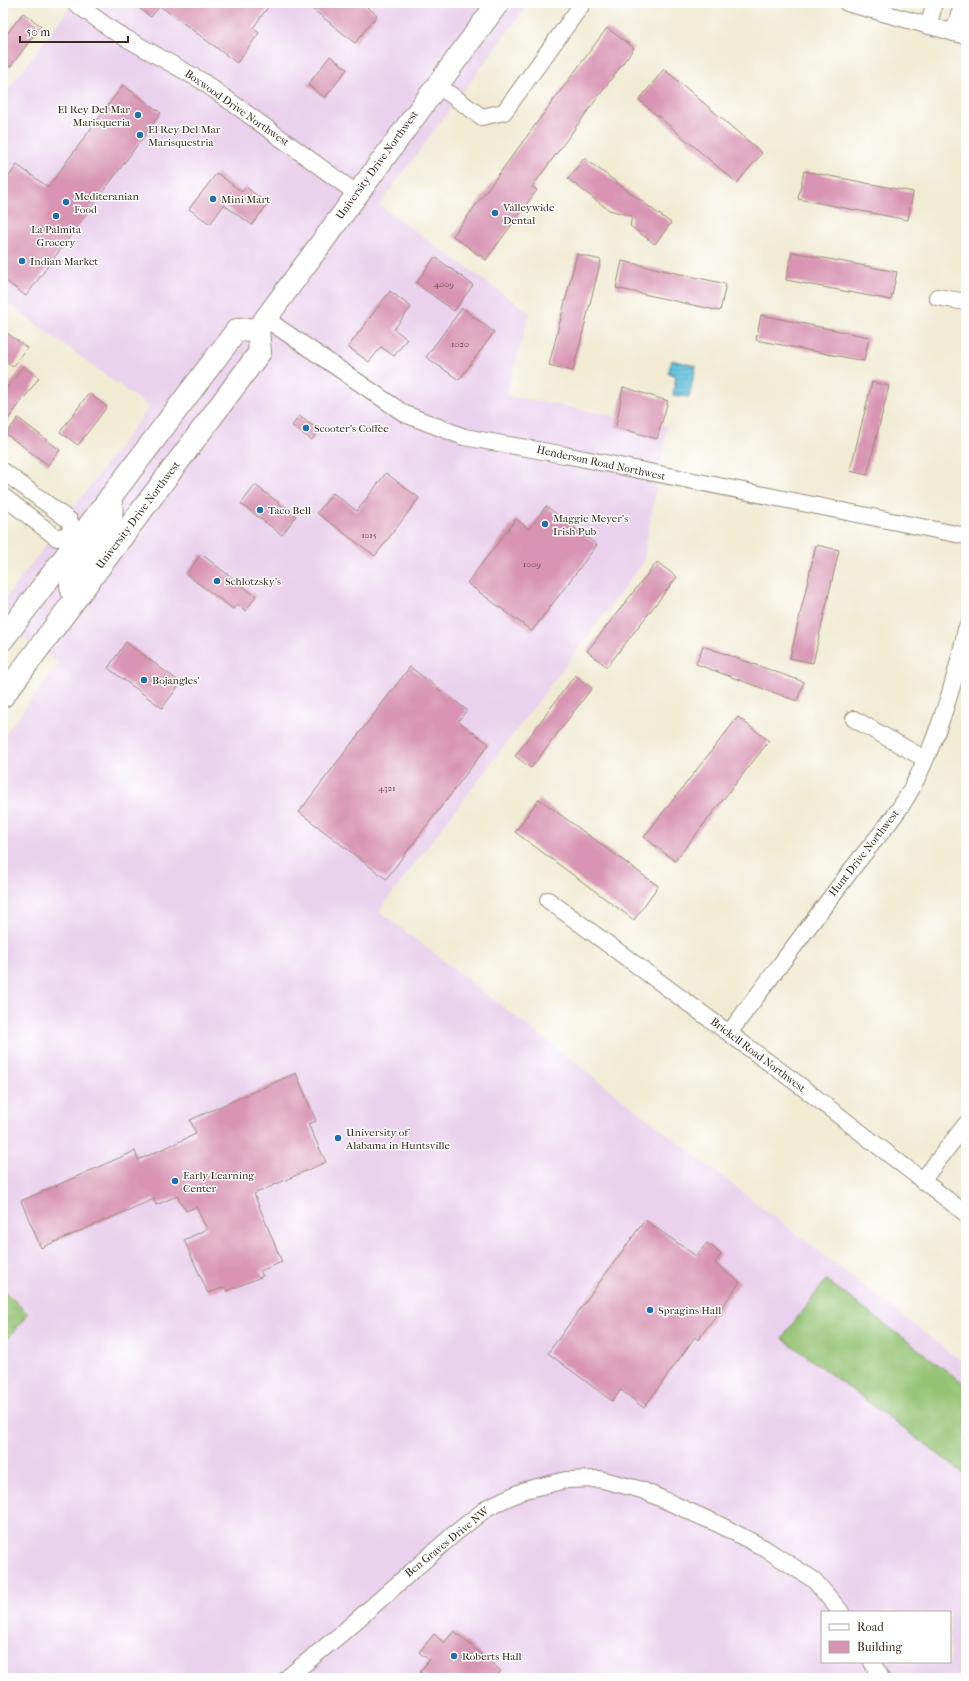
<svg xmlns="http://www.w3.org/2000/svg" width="969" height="1681" font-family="'IM FELL French Canon',serif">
  <defs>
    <pattern id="park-crowns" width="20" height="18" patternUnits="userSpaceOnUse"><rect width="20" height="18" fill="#94c373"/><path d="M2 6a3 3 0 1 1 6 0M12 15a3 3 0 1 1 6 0" fill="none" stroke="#7a9f5e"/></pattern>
    <pattern id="water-rules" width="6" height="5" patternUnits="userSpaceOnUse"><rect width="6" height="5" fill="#61c2df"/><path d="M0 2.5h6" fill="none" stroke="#519eb4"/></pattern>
  </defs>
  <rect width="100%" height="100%" fill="#fff"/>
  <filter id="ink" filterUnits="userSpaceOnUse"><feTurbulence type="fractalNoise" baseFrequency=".025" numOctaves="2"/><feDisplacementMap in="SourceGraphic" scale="8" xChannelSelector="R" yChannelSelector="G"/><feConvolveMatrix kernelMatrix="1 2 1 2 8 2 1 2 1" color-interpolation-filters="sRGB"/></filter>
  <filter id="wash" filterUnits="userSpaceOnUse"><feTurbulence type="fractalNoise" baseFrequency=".012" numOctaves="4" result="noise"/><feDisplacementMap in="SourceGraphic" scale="16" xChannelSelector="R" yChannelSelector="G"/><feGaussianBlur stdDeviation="0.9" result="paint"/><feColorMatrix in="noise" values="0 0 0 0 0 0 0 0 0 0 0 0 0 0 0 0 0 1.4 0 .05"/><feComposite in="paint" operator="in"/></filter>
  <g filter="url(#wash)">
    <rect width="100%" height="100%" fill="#f1ebd4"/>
    <path fill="#ead1ed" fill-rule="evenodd" d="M 73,3 L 529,3 L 379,205 L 530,313 L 506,395 L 667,426 L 643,563 L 379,911 L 966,1365 L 966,1678 L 3,1678 L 3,737 L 59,663 L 3,625 L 3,602 L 149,407 L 3,300 L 3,96 ZM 822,1612 L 950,1612 L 950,1662 L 822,1662 Z"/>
    <path fill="url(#park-crowns)" stroke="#687648" d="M 3,1289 L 28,1314 L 3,1345 Z"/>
    <path fill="#94c373" stroke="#687648" d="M 826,1280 L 966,1385 L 966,1475 L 782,1338 Z"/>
    <path fill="url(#water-rules)" stroke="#4e767e" d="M 672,360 L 696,366 L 689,397 L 673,395 L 676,376 L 668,373 Z"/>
    <g id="blocks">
      <g fill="#d894b2">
        <path d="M 132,3 L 271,3 L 253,28 L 259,33 L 237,63 L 160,6 L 151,17 Z"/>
        <path d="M 305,3 L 362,3 L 377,15 L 355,43 Z"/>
        <path d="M 23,13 L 41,26 L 10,67 L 3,61 L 3,39 Z"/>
        <path d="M 607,28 L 634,48 L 532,187 L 537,190 L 486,260 L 453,236 Z"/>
        <path d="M 330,56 L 347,69 L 325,98 L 308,85 Z"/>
        <path d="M 664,69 L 762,153 L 737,183 L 639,100 Z"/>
        <path d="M 123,85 L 161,113 L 26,296 L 3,279 L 3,184 L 17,165 L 48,187 Z"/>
        <path d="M 584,158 L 671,223 L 655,244 L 630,226 L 632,216 L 609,210 L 568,179 Z"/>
        <path d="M 804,171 L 913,192 L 908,220 L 798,199 Z"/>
        <path d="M 217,173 L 242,192 L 246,187 L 268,204 L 252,225 L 224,205 L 210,224 L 189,209 Z"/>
        <path d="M 792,252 L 897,272 L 891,300 L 786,280 Z"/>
        <path d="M 577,254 L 601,260 L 573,371 L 549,365 Z"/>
        <path d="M 435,257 L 473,285 L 454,311 L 416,283 Z"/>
        <path d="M 622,261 L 726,284 L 720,311 L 616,288 Z"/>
        <path d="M 390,291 L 411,307 L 394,329 L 407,339 L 394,356 L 381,347 L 369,362 L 348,347 Z"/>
        <path d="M 462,308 L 494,332 L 459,380 L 426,357 Z"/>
        <path d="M 761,315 L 869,337 L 864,361 L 756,340 Z"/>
        <path d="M 3,330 L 27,348 L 13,367 L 3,359 Z"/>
        <path d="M 23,366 L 39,378 L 3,426 L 3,393 Z"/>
        <path d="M 872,382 L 889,386 L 867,475 L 850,471 Z"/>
        <path d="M 623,387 L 668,401 L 657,439 L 616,427 Z"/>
        <path d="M 89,393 L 107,407 L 78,445 L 60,432 Z"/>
        <path d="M 299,416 L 319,430 L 312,440 L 292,426 Z"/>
        <path d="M 18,418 L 60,450 L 48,465 L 6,434 Z"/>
        <path d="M 386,473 L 419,498 L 375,556 L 317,513 L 333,493 L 357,511 Z"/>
        <path d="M 255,485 L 296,516 L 282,535 L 241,504 Z"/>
        <path d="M 546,506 L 597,545 L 532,631 L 467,583 L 516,519 L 529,529 Z"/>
        <path d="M 816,545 L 839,550 L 813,663 L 790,658 Z"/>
        <path d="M 201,554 L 256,596 L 246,611 L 237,604 L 233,609 L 186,574 Z"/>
        <path d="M 657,562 L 677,577 L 607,667 L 587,651 Z"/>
        <path d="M 126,642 L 181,683 L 162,708 L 108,668 Z"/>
        <path d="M 703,646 L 804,682 L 797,701 L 696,664 Z"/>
        <path d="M 410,667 L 467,710 L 458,721 L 489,744 L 386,879 L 299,812 Z"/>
        <path d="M 575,675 L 592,688 L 531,768 L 515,756 Z"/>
        <path d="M 738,717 L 769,741 L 675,861 L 644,837 Z"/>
        <path d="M 539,799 L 658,886 L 634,920 L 515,832 Z"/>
        <path d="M 296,1073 L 316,1121 L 308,1124 L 326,1162 L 254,1194 L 282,1262 L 260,1271 L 263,1276 L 227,1291 L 225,1287 L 208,1293 L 184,1240 L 207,1229 L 196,1207 L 186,1211 L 177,1196 L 156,1205 L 154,1199 L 41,1248 L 21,1201 L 135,1151 L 138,1160 L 196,1134 L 190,1120 Z"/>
        <path d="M 645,1220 L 696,1256 L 707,1243 L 721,1254 L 715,1263 L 740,1282 L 698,1340 L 695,1337 L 644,1408 L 621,1390 L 612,1401 L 548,1353 Z"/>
        <path d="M 454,1631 L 501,1671 L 495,1678 L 428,1678 L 420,1672 L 429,1660 L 419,1652 L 434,1634 L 444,1643 Z"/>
      </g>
    </g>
  </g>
  <g filter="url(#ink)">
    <use href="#blocks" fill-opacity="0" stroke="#968a79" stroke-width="1"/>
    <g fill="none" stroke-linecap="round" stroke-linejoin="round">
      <g stroke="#968a79" stroke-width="18">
        <g id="street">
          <path d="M 75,3 L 115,32 L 202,81 L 356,193"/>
          <path d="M 847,3 L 966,36"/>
          <path d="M 929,26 L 934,3"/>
          <path d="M 953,33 L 963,3"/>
          <path d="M 437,85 L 482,117 L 504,112 L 583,3"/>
          <path d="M 937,297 L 966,302"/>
          <path d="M 266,319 L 405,414 L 464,437 L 565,455 L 966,536"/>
          <path d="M 3,471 L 70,521 L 71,534 L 78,540"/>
          <path d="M 3,496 L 57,538 L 71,534"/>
          <path d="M 854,719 L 925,759"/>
          <path d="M 548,900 L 802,1087 L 966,1214"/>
          <path d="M 729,1033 C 770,978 811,924 852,869 C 873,841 897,817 913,786 C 938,737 955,683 966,629"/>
          <path d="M 922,1181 L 966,1124"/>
          <path d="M 872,1662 L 881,1678"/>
          <path d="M 287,1678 L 341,1634 L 453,1535 L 488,1507 L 525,1490 L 566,1480 L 599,1479 L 642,1490 L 720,1525 L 764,1548 L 814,1580 L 841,1612"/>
        </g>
      </g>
      <g stroke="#968a79" stroke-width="24">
        <g id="highway">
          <path d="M 108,554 L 102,549 L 100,539 C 111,522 114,517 110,497"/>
          <path d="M 75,598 C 63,572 80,573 86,551 L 78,540"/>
          <path d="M 3,639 L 237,330 L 258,329"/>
          <path d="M 3,696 L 260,352 L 258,329 L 498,3"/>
        </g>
      </g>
      <use href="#street" stroke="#fff" stroke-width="16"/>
      <use href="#highway" stroke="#fff" stroke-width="22"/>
    </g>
  </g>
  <g fill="#1f6fb2" stroke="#fff" stroke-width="1.5">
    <circle cx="138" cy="115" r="4"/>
    <circle cx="140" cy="135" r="4"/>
    <circle cx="213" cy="199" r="4"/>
    <circle cx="66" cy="202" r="4"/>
    <circle cx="495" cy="213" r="4"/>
    <circle cx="56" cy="216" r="4"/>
    <circle cx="22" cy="261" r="4"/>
    <circle cx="306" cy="428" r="4"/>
    <circle cx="260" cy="510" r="4"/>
    <circle cx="545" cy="524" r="4"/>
    <circle cx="217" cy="581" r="4"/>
    <circle cx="144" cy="680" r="4"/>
    <circle cx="338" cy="1138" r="4"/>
    <circle cx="175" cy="1181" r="4"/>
    <circle cx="650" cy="1310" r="4"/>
    <circle cx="454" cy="1656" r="4"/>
  </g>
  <g text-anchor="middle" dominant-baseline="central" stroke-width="3" stroke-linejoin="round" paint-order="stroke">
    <g font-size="9" fill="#624443">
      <text x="444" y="284">4009</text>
      <text x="460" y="344">1020</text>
      <text x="369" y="535">1015</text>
      <text x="532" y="564">1009</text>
      <text x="387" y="788">4321</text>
    </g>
    <g font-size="11" fill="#3b2a1e" stroke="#fff">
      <text transform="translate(237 108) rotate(35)">Boxwood Drive Northwest</text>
      <text transform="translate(377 165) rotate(-54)">University Drive Northwest</text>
      <text transform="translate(601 463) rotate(12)">Henderson Road Northwest</text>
      <text transform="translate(138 515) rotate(-53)">University Drive Northwest</text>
      <text transform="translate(864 853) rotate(-52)">Hunt Drive Northwest</text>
      <text transform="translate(758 1055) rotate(37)">Brickell Road Northwest</text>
      <text transform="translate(447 1542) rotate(-39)">Ben Graves Drive NW</text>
    </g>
    <g font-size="11" fill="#3b2a1e" stroke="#fff" text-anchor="start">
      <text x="130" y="109" text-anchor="end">El Rey Del Mar<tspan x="130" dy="13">Marisqueria</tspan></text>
      <text x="148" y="129">El Rey Del Mar<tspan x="148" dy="13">Marisquestria</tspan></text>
      <text x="74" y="196">Mediteranian<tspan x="74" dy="13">Food</tspan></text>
      <text x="221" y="199">Mini Mart</text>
      <text x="503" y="207">Valleywide<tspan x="503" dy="13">Dental</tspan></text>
      <text x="56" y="229" text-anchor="middle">La Palmita<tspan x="56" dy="13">Grocery</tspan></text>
      <text x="30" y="261">Indian Market</text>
      <text x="314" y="428">Scooter's Coffee</text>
      <text x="268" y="510">Taco Bell</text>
      <text x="553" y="518">Maggie Meyer's<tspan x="553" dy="13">Irish Pub</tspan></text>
      <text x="225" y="581">Schlotzsky's</text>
      <text x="152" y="680">Bojangles'</text>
      <text x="346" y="1132">University of<tspan x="346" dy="13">Alabama in Huntsville</tspan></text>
      <text x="183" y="1175">Early Learning<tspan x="183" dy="13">Center</tspan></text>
      <text x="658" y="1310">Spragins Hall</text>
      <text x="462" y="1656">Roberts Hall</text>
    </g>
  </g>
  <rect width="969" height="1681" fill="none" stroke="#fff" stroke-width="16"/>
  <rect x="821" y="1611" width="130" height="52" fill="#ffffff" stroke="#b1aaa5"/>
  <rect x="829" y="1624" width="20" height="6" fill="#ffffff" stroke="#b1aaa5"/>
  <text x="857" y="1631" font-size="12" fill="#3b2a1e">Road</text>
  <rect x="829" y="1641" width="20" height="12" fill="#d894b2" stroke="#b1aaa5"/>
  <text x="857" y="1651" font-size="12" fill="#3b2a1e">Building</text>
  <path d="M20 36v6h108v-6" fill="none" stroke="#3b2a1e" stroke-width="2"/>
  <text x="26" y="36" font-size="12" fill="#3b2a1e" stroke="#ffffff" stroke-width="3" paint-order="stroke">50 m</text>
</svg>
